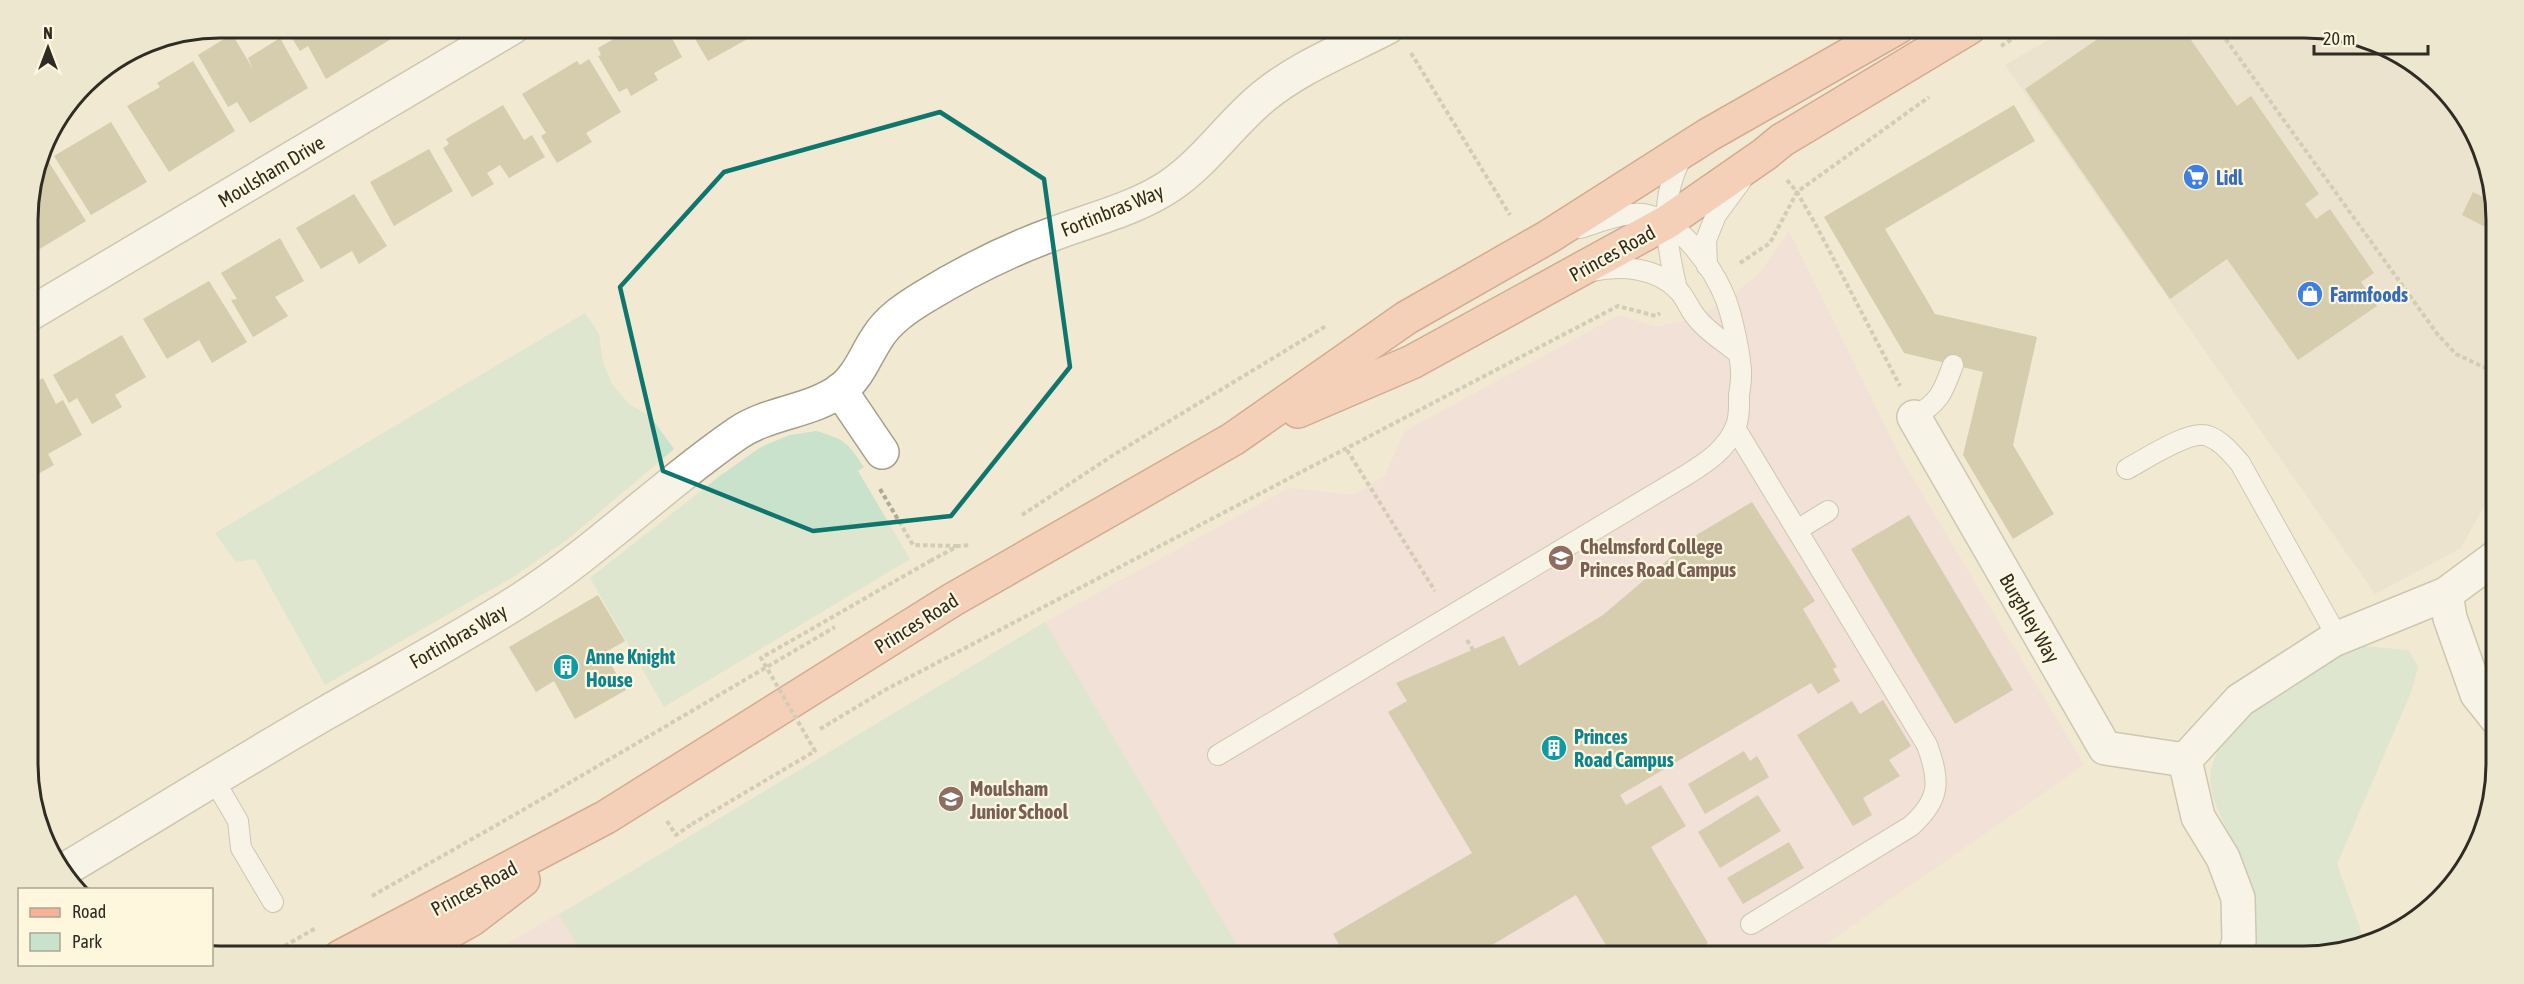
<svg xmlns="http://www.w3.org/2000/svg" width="2524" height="984" font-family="'Asap Condensed',sans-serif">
  <rect width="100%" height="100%" fill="#f1e9d1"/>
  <path fill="#e4dbc7" d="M 2071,27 L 2305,27 L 2367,37 L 2450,93 L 2477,135 L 2495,194 L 2496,484 L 2461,548 L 2375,594 L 2005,65 Z"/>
  <path fill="#f3d8db" d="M 1789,231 L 1901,458 L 2084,765 L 1807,957 L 499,957 L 503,946 L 681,843 L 1045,622 L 1289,488 L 1353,495 L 1384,477 L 1405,431 L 1619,315 L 1657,327 L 1696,318 L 1726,300 L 1759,274 Z"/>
  <g fill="#c8e2cc">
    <path d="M 585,313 L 599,334 L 603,362 L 612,384 L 629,404 L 650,416 L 674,449 L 568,539 L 513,577 L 325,685 L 255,559 L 236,562 L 215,533 Z"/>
    <path d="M 816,431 C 846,440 846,441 864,467 L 858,471 L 910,559 L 664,707 L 590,578 L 721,475 L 761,447 L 790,435 Z"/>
    <path d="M 1045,622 L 1244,957 L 584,957 L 559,915 Z"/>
    <path d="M 2360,646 L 2409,650 L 2418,667 L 2412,690 L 2337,864 L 2367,947 L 2317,957 L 2252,957 C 2268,885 2237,861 2214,800 C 2194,745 2260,704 2300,680 C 2319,668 2338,655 2360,646 Z"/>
  </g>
  <g fill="#b5aa85">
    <path d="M 285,27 L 384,27 L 391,39 L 326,79 L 308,46 L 300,51 Z"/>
    <path d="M 635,27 L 666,27 L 682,57 L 654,73 L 658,80 L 631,96 L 627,88 L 619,92 L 598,56 L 601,55 L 598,48 Z"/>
    <path d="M 688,27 L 769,27 L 708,61 Z"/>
    <path d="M 2115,27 L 2182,27 L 2237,106 L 2251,96 L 2319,194 L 2305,204 L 2316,219 L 2330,209 L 2374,273 L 2361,282 L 2377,306 L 2298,360 L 2227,259 L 2170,299 L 2025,89 Z"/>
    <path d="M 232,34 L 253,69 L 248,58 L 280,38 L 308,88 L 250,123 L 237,102 L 228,107 L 198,55 Z"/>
    <path d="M 589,59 L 621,112 L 586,133 L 592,142 L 557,163 L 541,136 L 546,133 L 522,94 L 577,61 L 580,65 Z"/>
    <path d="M 193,61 L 235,131 L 169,172 L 127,106 L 160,87 L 157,83 Z"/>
    <path d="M 503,105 L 524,140 L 532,135 L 545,157 L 509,178 L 500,165 L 487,173 L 494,184 L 472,197 L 443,148 L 449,144 L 446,139 Z"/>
    <path d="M 2014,105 L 2035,141 L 1885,229 L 1935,314 L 2037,337 L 2013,445 L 2054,514 L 2013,539 L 1963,455 L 1983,372 L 1904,353 L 1824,217 Z"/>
    <path d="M 111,122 L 147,182 L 91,215 L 54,156 Z"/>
    <path d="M 429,149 L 453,191 L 394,226 L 370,182 Z"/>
    <path d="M 45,156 L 86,221 L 28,256 L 27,206 L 40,158 Z"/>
    <path d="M 2489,174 L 2495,194 L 2495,232 L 2462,215 L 2473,192 L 2487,199 L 2492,189 L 2484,184 Z"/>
    <path d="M 354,194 L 387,246 L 359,264 L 352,251 L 321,269 L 296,228 Z"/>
    <path d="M 280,238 L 304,281 L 275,297 L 288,316 L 253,337 L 231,300 L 237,299 L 221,273 Z"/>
    <path d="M 209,281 L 247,342 L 212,363 L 199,340 L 167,359 L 143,319 Z"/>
    <path d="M 122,335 L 146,377 L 115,395 L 122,407 L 92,424 L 77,398 L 69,403 L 53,375 Z"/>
    <path d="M 43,378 L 56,404 L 63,400 L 82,435 L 48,454 L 54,465 L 29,479 L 28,387 Z"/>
    <path d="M 1752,502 L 1815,601 L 1803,609 L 1837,667 L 1833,669 L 1840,681 L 1818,694 L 1811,683 L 1620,795 L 1626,805 L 1661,785 L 1686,826 L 1651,847 L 1708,943 L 1685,957 L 1613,957 L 1576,895 L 1472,957 L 1346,957 L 1333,934 L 1472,853 L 1388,712 L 1407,701 L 1396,683 L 1504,636 L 1519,666 L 1603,615 L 1698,534 Z"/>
    <path d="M 1909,515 L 2013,690 L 1955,724 L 1851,549 Z"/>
    <path d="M 598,595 L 625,641 L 604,653 L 626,690 L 575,719 L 554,681 L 536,692 L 509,647 Z"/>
    <path d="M 1883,700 L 1911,746 L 1889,760 L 1900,776 L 1863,798 L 1872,815 L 1853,826 L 1797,735 L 1852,701 L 1860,714 Z"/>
    <path d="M 1744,751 L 1750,761 L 1757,756 L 1769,777 L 1705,814 L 1688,784 Z"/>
    <path d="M 1758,795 L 1781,831 L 1720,868 L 1698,832 Z"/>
    <path d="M 1789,842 L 1804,868 L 1743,904 L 1727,878 Z"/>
  </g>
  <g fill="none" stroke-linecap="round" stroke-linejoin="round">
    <g stroke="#a59e88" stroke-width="22">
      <g id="service">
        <path d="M 1707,266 L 1706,240 L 1716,215 L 1741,181"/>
        <path d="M 1592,271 C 1621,265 1656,267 1678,290 C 1686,298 1689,309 1696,317 C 1706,331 1725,342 1738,353"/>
        <path d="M 1677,289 C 1666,243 1658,199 1683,155"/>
        <path d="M 1914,417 C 1940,402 1943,392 1953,365"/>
        <path d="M 1735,428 L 1927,745 C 1940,781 1941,799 1911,826 L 1751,924"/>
        <path d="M 2127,469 C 2144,460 2190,429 2208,436 C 2222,441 2231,453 2240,463 L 2338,638"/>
        <path d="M 1797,530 L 1828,511"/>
        <path d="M 1218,755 L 1688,474 C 1707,462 1727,449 1736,426 C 1740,415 1739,406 1739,395 C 1740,389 1741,383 1741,377 C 1742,360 1732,316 1726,300 C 1714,269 1681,222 1648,215 C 1627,210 1600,222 1580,228"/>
        <path d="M 214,780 L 238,821 L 241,848 L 273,902"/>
      </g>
    </g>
    <g stroke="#a59e88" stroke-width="36">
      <g id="minor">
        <path d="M 28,315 L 513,27"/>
        <path d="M 840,390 L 882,452"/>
        <path d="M 1914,417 L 2105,748 L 2185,760"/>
        <path d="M 2446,594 L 2450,618 L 2477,694 L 2497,719"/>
        <path d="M 64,870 C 151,818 236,765 324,714 C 388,677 454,642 517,602 C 596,552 662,485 738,433 C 769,412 810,412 841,390 C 859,376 865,356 877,338 C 888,320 906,308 924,297 C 965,272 1009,250 1053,234 C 1092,219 1136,209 1171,185 C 1206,161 1230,124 1263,97 C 1299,67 1346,49 1388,27"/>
        <path d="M 2234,957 L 2239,941 L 2238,898 L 2223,858 L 2198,817 L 2185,760 L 2240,700 L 2333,640 L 2446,594 L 2496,557"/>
      </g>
    </g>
    <g stroke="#ac6243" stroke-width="36">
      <g id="primary">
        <path d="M 1298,411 L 1412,362 L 1667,222 L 1765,154 L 1782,140 L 1970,27"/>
        <path d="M 340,957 L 606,817 L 952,600 L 1233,439 L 1406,318 L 1548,237 L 1708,135 L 1898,27"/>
        <path d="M 404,957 L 472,919 L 523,880"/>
      </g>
    </g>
    <g stroke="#afa996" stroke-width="4" stroke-dasharray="4.5 3" stroke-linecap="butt">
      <path d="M 2217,27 L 2438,335 L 2456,354 L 2496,373"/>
      <path d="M 2001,46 L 2031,27"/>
      <path d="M 1411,53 L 1510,215"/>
      <path d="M 1787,180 L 1797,192 L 1817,227 L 1900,386"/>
      <path d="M 1740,263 L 1770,243 L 1797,192 L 1929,97"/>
      <path d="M 1347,450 L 1435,591"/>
      <path d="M 880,489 L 913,545 L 958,546"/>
      <path d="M 1022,515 L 1115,454 L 1326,326"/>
      <path d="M 930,561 L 958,546 L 971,545"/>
      <path d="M 1467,640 L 1473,650"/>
      <path d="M 820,729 L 885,690 L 1618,306 L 1656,316 L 1660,313"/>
      <path d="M 667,821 L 676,835 L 692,824"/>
      <path d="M 372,896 L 523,810 L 835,627"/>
      <path d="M 265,957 L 316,928"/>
    </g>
    <use href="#service" stroke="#fff" stroke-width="20"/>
    <use href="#minor" stroke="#fff" stroke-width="33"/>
    <use href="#primary" stroke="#f6b298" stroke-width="33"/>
    <path stroke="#afa996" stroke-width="4" stroke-dasharray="4.5 3" stroke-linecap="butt" d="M 692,824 L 815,751 L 761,658 L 930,561"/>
  </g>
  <path d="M0 0H2524V984H0ZM 940,112 L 1044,179 L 1070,367 L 951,516 L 813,531 L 663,471 L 620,287 L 724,172 Z" fill="#f1e9d1" fill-opacity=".55" fill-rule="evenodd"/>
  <path fill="none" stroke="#0f766e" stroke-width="4.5" stroke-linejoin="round" d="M 940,112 L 1044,179 L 1070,367 L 951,516 L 813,531 L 663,471 L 620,287 L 724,172 Z"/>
  <defs>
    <g id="supermarket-disc" transform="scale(1.35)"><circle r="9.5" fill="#3f7fe0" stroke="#fef7de"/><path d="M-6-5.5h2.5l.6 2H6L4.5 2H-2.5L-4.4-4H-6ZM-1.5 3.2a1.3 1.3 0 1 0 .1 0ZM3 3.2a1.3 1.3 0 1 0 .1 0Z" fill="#fff"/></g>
    <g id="shop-disc" transform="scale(1.35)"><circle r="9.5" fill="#3f7fe0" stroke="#fef7de"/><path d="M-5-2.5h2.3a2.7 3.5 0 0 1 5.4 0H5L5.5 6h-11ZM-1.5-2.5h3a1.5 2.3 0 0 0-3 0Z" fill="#fff"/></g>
    <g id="university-disc" transform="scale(1.35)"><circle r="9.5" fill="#8d6e63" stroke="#fef7de"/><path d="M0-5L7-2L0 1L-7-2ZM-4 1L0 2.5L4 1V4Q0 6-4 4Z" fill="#fff"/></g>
    <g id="building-disc" transform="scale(1.35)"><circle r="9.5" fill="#0f9aa8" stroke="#fef7de"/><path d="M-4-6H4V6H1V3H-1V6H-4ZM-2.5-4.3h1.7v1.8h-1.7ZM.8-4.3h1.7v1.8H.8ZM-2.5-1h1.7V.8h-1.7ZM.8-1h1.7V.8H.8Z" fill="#fff"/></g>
    <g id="school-disc" transform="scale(1.35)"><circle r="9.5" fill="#8d6e63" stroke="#fef7de"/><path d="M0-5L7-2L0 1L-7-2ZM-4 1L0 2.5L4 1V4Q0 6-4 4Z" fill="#fff"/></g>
  </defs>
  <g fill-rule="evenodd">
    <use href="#supermarket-disc" x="2196" y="177"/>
    <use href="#shop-disc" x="2310" y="294"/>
    <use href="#university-disc" x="1561" y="558"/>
    <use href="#building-disc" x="566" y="667"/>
    <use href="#building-disc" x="1554" y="748"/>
    <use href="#school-disc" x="951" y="799"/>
  </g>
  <g text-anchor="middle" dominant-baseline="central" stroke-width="4.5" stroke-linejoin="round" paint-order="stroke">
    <g font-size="20" fill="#2f2c23" stroke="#fef7de">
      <text transform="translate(271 171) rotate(-31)">Moulsham Drive</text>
      <text transform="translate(1112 210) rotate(-22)">Fortinbras Way</text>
      <text transform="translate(1612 253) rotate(-29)">Princes Road</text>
      <text transform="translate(2030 618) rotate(60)">Burghley Way</text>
      <text transform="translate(916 623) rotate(-32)">Princes Road</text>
      <text transform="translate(458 636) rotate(-30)">Fortinbras Way</text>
      <text transform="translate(474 888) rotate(-28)">Princes Road</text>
    </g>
    <g font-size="20" font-weight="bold" fill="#366cbe" stroke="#fef7de" text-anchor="start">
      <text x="2216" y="177">Lidl</text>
      <text x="2330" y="294">Farmfoods</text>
    </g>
    <g font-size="20" font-weight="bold" fill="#785e54" stroke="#fef7de" text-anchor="start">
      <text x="1580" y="546">Chelmsford College<tspan x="1580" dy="23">Princes Road Campus</tspan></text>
      <text x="970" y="788">Moulsham<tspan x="970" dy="23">Junior School</tspan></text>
    </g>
    <g font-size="20" font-weight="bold" fill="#0d838f" stroke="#fef7de" text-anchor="start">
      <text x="586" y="656">Anne Knight<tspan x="586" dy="23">House</tspan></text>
      <text x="1574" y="736">Princes<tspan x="1574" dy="23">Road Campus</tspan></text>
    </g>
  </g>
  <path d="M0 0H2524V984H0ZM220 38H2304A182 182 0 0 1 2486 220V764A182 182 0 0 1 2304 946H220A182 182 0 0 1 38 764V220A182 182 0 0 1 220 38Z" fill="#ede7cf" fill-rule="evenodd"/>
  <path fill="none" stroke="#2f2c23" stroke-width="3" d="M220 38H2304A182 182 0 0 1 2486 220V764A182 182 0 0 1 2304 946H220A182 182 0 0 1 38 764V220A182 182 0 0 1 220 38Z"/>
  <rect x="18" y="888" width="195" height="78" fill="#fef7de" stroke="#aba693" stroke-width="1.5"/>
  <rect x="30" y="908" width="30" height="9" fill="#f6b298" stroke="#aba693" stroke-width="1.5"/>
  <text x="72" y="918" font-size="18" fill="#2f2c23">Road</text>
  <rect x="30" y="933" width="30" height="18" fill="#c8e2cc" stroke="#aba693" stroke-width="1.5"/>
  <text x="72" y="948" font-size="18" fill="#2f2c23">Park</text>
  <g transform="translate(48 48)" stroke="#fef7de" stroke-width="4.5" paint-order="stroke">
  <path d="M0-4.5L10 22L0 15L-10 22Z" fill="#2f2c23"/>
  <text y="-9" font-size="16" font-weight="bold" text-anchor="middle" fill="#2f2c23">N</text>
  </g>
  <path d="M2314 45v9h114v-9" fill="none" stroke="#2f2c23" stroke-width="3"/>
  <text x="2323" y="45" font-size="18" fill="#2f2c23" stroke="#fef7de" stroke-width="4.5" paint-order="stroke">20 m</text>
</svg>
